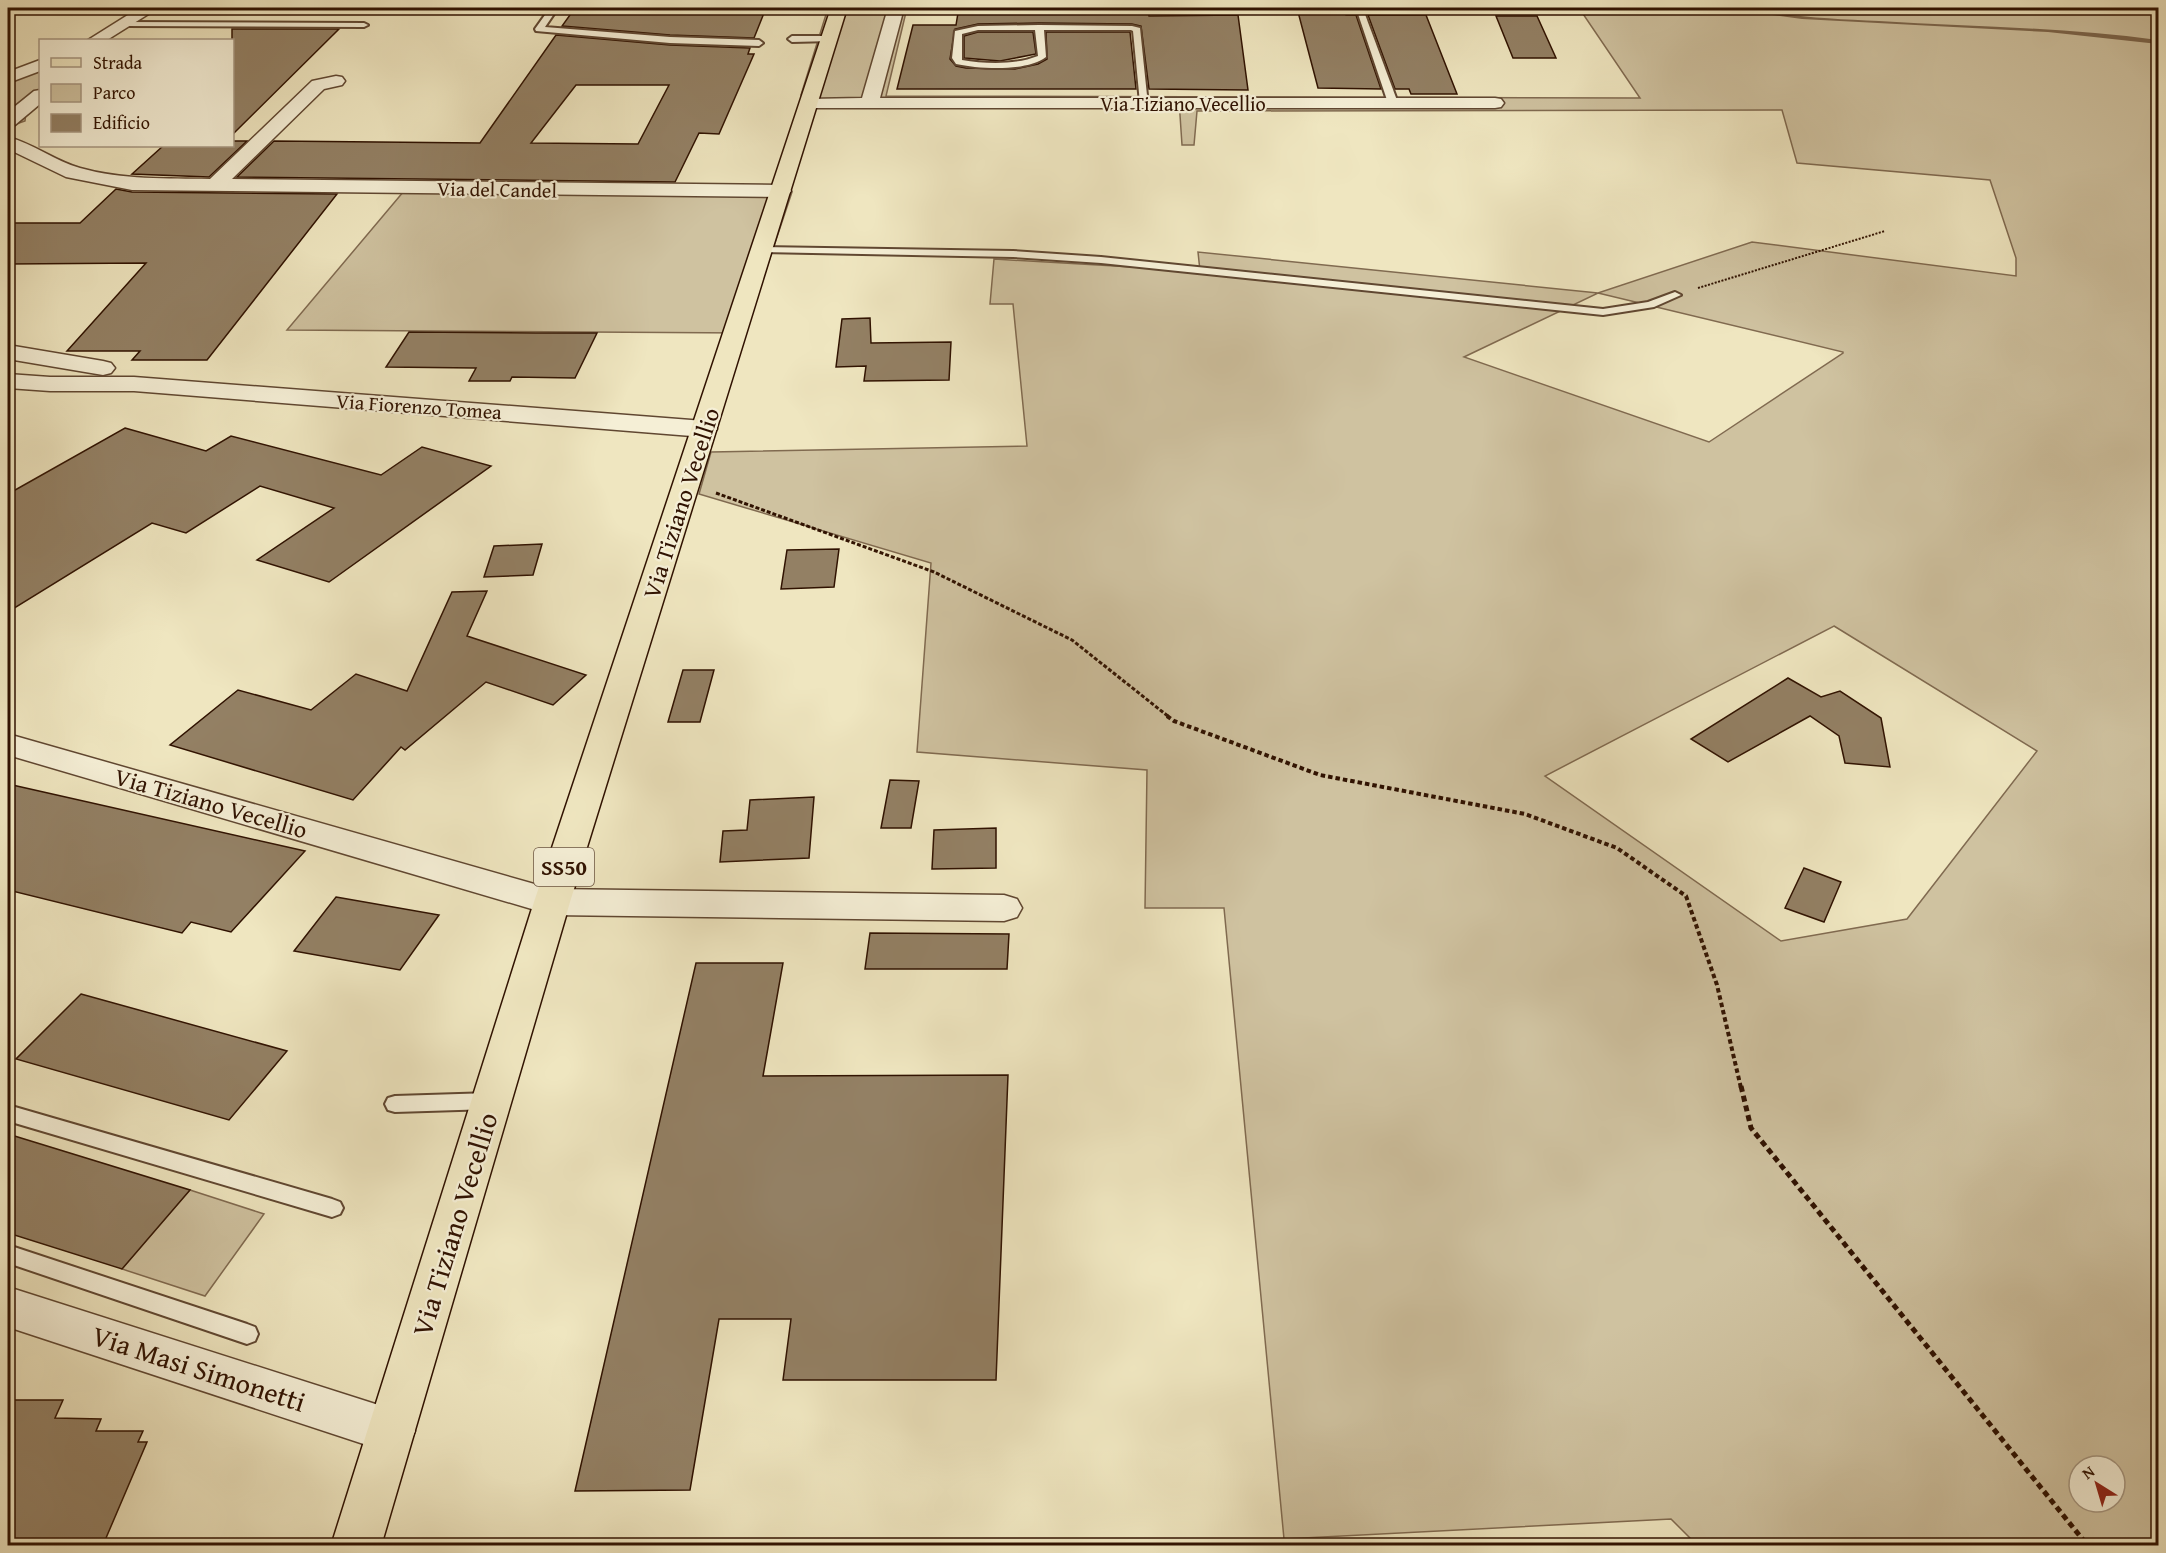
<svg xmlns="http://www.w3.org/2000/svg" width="2166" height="1553" font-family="'Gentium Book Plus',serif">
  <rect width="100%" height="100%" fill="#efe6c0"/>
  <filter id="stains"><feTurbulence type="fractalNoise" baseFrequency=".00333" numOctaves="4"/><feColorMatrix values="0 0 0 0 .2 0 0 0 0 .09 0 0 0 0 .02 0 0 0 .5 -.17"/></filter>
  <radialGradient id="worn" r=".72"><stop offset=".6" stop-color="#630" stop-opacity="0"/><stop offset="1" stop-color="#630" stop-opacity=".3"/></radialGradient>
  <g fill="#cfc2a0" stroke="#806a50" stroke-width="1.5" fill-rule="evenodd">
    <path d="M 828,8 L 907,8 L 886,96 L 1640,98 L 1579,8 L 2158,8 L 2158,1545 L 1697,1545 L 1671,1519 L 1284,1539 L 1224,908 L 1145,908 L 1147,770 L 917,752 L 931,563 L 699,494 L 711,452 L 1027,446 L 1013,304 L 990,304 L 994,259 L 1200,271 L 1198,252 L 1598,293 L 1752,242 L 2016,276 L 2016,258 L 1990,180 L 1797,163 L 1782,110 L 1197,111 L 1194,145 L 1182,145 L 1179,100 L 823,99 L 801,95 ZM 1598,293 L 1843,352 L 1843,353 L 1709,442 L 1464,357 ZM 1834,626 L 2037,751 L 1907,919 L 1781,941 L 1545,776 ZM 2079,1466 L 2115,1466 L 2115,1502 L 2079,1502 Z"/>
    <path d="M 40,68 L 40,101 L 26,112 L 25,121 L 8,127 L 8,71 L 31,72 Z"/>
    <path d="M 404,191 L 792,192 L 745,333 L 287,330 Z"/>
    <path d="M 190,1190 L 264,1214 L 205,1296 L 122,1269 Z"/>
  </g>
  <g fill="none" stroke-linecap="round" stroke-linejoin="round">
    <path fill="#7c664d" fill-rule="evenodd" d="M 1739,8 L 1748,8 C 1791,17 1835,19 1879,21 C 1973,27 2065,27 2158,40 L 2158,44 L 2048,32 L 1802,19 L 1757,13 Z"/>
  </g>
  <g fill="#938064" stroke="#301201" stroke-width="1.5" fill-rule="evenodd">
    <path d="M 575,8 L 766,8 L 754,38 L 670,35 L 562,26 Z"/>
    <path d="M 1088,8 L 1147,8 L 1149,16 L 1238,15 L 1248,90 L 1149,89 L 1141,26 L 1132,24 L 1039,23 L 978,24 L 955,29 L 950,59 L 956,66 L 966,68 L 1015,69 L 1038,64 L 1047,59 L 1046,32 L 1130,32 L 1136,89 L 897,89 L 913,25 L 956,25 L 958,13 L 1088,13 Z"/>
    <path d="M 1297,8 L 1344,8 L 1346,15 L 1356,15 L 1381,89 L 1318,88 Z"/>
    <path d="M 1368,15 L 1426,15 L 1457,94 L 1411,94 L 1409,89 L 1395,89 Z"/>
    <path d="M 1496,16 L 1537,16 L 1556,58 L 1513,58 Z"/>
    <path d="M 232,29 L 339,29 L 232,135 Z"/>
    <path d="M 978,32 L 1033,32 L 1036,54 L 1000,61 L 964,58 L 964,36 Z"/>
    <path d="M 556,35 L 670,45 L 750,48 L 748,54 L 754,54 L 719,134 L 699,133 L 675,182 L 237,177 L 274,141 L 480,143 ZM 576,85 L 669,85 L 638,144 L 531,143 Z"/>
    <path d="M 232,141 L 247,141 L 209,177 L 132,174 L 163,146 L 232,146 Z"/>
    <path d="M 116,189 L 132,192 L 337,194 L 207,360 L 132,360 L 140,351 L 67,351 L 146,263 L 8,264 L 8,223 L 80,223 Z"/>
    <path d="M 870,318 L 871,343 L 951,342 L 949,380 L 864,381 L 866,366 L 836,367 L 842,319 Z"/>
    <path d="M 409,332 L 536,333 L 597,333 L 575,378 L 512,377 L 510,381 L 469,381 L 476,368 L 386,367 Z"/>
    <path d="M 125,428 L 206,451 L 231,436 L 381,475 L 422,447 L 491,466 L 329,582 L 257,560 L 334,508 L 260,486 L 186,533 L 152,523 L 8,612 L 8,494 Z"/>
    <path d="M 542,544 L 533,575 L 484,577 L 494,546 Z"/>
    <path d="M 839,549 L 834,587 L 781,589 L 787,550 Z"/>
    <path d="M 487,591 L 467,636 L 586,675 L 553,705 L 486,682 L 405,750 L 401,747 L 353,800 L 170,745 L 238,690 L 311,710 L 356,674 L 407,691 L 452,592 Z"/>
    <path d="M 683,670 L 714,670 L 700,722 L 668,722 Z"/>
    <path d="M 1788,678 L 1821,697 L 1840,691 L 1881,718 L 1890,767 L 1845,763 L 1839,736 L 1810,716 L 1728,762 L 1691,739 Z"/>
    <path d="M 890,780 L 919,781 L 911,828 L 881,828 Z"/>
    <path d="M 8,784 L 305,851 L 231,932 L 191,922 L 182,933 L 8,890 Z"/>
    <path d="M 814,797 L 809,858 L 720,862 L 723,831 L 747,830 L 750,800 Z"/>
    <path d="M 996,828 L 996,868 L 932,869 L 934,830 Z"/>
    <path d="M 1804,868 L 1841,882 L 1824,922 L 1785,908 Z"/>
    <path d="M 336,897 L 439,915 L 400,970 L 294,951 Z"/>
    <path d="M 870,933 L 1009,934 L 1007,969 L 865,969 Z"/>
    <path d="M 696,963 L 783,963 L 763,1076 L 1008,1075 L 996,1380 L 783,1380 L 791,1319 L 719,1319 L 690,1490 L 575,1491 Z"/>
    <path d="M 81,994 L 287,1051 L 229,1120 L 16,1059 Z"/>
    <path d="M 8,1134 L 190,1190 L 122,1269 L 8,1233 Z"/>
    <path d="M 8,1400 L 63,1400 L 55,1418 L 101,1419 L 96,1431 L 143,1431 L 138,1442 L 147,1442 L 103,1545 L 8,1545 Z"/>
  </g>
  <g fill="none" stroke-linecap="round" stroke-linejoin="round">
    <g stroke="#604731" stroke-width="4">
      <g id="lane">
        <path d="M 550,8 L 558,8 L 545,27 L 670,37 L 759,40 L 763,43 L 759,46 L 670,43 L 536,31 L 535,29 Z"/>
        <path d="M 1356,8 L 1363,9 L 1398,103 L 1396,105 L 1388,103 Z"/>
        <path d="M 123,22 L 364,23 L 368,25 L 364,27 L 126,26 L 122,24 Z"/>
        <path d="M 1039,25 L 1132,26 L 1140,28 L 1148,105 L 1140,103 L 1133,31 L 1131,30 L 1044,30 L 1046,57 C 1026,72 980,69 956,64 L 952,58 L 955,31 L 978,26 ZM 978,30 L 1035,30 L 1038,56 C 1015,65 986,64 962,60 L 962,34 Z"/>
        <path d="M 829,36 L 832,37 L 832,41 L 792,42 L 788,39 L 792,36 Z"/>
        <path d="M 762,247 L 1013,251 L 1101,257 L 1603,309 L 1648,302 L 1675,292 L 1681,295 L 1654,307 L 1603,315 L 1101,263 L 1013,257 L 758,252 L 757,250 Z"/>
        <path d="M 491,1093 L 498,1095 L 501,1101 L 498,1107 L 491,1109 L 395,1112 L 388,1110 L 385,1104 L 388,1098 L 395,1096 Z"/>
        <path d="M 8,1105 L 332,1199 L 340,1202 L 343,1208 L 340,1214 L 332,1217 L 8,1121 Z"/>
        <path d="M 8,1245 L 247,1324 L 255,1327 L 258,1334 L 255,1341 L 247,1344 L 8,1263 Z"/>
      </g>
    </g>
    <g stroke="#604731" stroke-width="3">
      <g id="street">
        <path d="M 139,8 L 158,8 L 107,40 L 88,40 Z"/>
        <path d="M 888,8 L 904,8 L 880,98 L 1495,98 L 1501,99 L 1504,103 L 1501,107 L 1495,108 L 803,108 L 800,104 L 803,100 L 809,99 L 862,98 Z"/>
        <path d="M 40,60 L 40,71 L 8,83 L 8,72 Z"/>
        <path d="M 336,76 L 342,77 L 345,81 L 342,85 L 324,89 L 232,179 L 781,185 L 788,187 L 791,191 L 788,195 L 781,197 L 132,190 L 66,177 L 8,149 L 8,137 C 34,144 55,161 80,168 C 123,180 167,178 210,179 L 312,81 Z"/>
        <path d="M 40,90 L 40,104 L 15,125 L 8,126 L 8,112 L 34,91 Z"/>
        <path d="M 8,345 L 103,361 L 111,363 L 115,368 L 111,373 L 103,375 L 8,359 Z"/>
        <path d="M 8,374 L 50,377 L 134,377 L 704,421 L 713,424 L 717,429 L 713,434 L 704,437 L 134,391 L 50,391 L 8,388 Z"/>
        <path d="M 8,734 L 552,889 L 1004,895 L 1017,899 L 1022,908 L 1017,917 L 1004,921 L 552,915 L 8,755 Z"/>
        <path d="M 8,1287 L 391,1409 L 408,1415 L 415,1431 L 408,1447 L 391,1453 L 8,1327 Z"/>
      </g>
    </g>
    <g stroke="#301201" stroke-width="3">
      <path id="primary" d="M 831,8 L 847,8 L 570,902 L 381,1546 L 331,1546 L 534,902 Z"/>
    </g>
    <path stroke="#301201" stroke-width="2" stroke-dasharray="2 1.5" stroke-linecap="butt" d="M 1698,288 L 1885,231"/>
    <path stroke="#301201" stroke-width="3" stroke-dasharray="4 2" stroke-linecap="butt" d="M 716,493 L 934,572 L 1072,640 L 1169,717"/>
    <path stroke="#301201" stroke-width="4" stroke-dasharray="4.5 3" stroke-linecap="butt" d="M 1167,716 L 1174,721 L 1320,775 L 1525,814 L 1617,848 L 1686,896 L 1717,985 L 1741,1088"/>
    <path stroke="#301201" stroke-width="5" stroke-dasharray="6 4" stroke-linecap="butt" d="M 1741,1086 L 1751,1128 L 2088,1546"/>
    <use href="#lane" fill="#f5efd6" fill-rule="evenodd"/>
    <use href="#street" fill="#f5efd6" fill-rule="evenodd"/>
    <use href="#primary" fill="#efe6c0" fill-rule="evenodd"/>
  </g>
  <g text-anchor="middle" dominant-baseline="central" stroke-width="4.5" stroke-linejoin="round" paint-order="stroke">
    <g font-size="20" fill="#301201" stroke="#f5efd6">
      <text x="1183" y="103">Via Tiziano Vecellio</text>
      <text transform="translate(497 189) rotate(1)">Via del Candel</text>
      <text transform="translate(419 406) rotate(4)">Via Fiorenzo Tomea</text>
    </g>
    <rect fill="#f5efd6" stroke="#6b5441" stroke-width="1.5" x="534" y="848" width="60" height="38" rx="4.5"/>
    <g font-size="22" font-weight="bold" fill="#301201">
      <text x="564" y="867">SS50</text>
    </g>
    <g font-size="24" fill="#301201" stroke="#f5efd6">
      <text transform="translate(681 503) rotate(-72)">Via Tiziano Vecellio</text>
      <text transform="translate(211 803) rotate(16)">Via Tiziano Vecellio</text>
    </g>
    <g font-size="28" fill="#301201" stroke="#f5efd6">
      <text transform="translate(454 1224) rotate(-73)">Via Tiziano Vecellio</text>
      <text transform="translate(199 1368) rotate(18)">Via Masi Simonetti</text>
    </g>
  </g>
  <rect width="2166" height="1553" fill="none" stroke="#efe6c0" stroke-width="30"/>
  <rect x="9" y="9" width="2148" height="1535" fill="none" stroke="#301201" stroke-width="3"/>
  <rect x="15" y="15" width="2136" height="1523" fill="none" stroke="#301201" stroke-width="1.5"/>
  <rect x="39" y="39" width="195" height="108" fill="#f5efd6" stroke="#a69781" stroke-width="1.5"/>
  <rect x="51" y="58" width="30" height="9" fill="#efe6c0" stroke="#a69781" stroke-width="1.5"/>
  <text x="93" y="69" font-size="18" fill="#301201">Strada</text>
  <rect x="51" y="84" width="30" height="18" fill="#cfc2a0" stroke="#a69781" stroke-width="1.5"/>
  <text x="93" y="99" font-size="18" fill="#301201">Parco</text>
  <rect x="51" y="114" width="30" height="18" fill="#938064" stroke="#a69781" stroke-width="1.5"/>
  <text x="93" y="129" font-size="18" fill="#301201">Edificio</text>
  <g transform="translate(2097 1484) rotate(323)"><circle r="28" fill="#f5efd6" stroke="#a69781" stroke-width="1.5"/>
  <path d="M0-4.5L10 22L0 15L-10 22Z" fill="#8f2418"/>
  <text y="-9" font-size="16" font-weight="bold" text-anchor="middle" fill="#301201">N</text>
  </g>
  <rect width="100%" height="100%" filter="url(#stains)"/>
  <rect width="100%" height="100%" fill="url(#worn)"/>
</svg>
